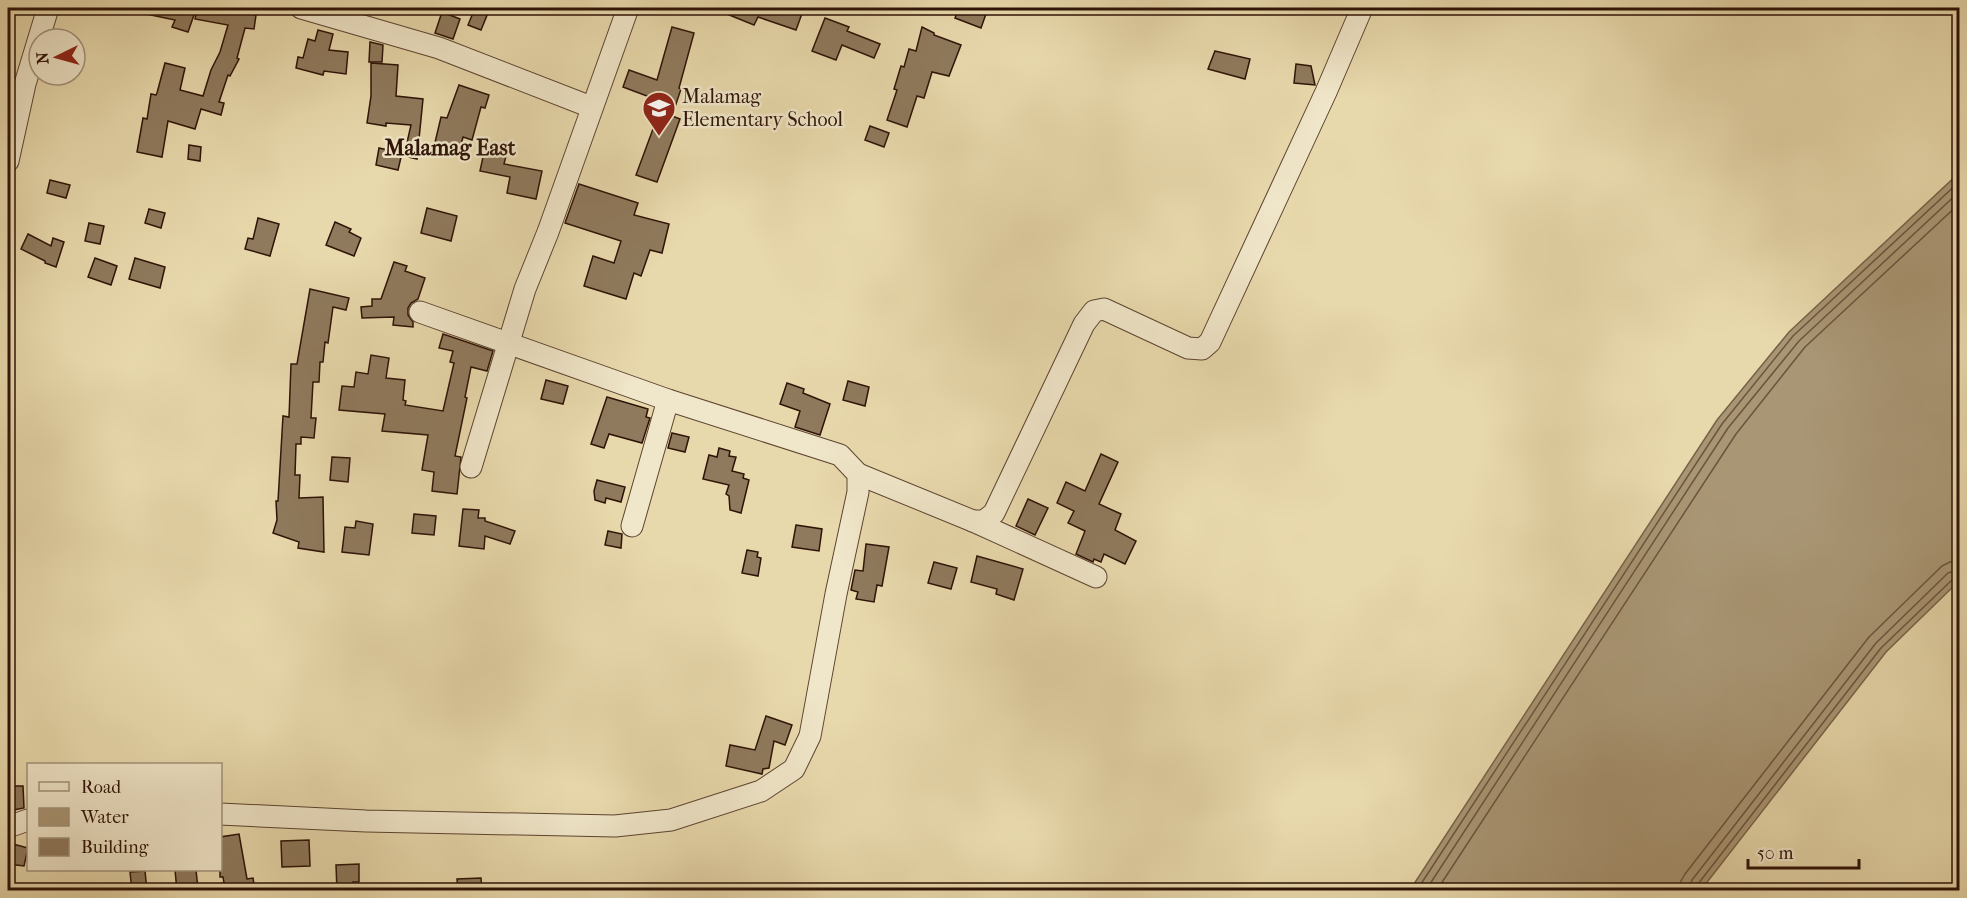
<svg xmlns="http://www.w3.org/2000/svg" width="1967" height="898" font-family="'IM FELL French Canon',serif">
  <rect width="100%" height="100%" fill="#e8d9ac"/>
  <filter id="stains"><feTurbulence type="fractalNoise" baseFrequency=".00333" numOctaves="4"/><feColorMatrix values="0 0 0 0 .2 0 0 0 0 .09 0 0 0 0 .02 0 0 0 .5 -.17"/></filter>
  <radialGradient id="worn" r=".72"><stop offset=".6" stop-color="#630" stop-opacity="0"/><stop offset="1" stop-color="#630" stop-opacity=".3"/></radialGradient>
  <path fill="#a99674" stroke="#786248" stroke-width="1.5" d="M 1959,173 L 1959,581 L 1886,652 L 1701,890 L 1410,890 L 1717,420 L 1789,332 Z"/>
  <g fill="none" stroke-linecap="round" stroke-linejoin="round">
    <g stroke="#6c543e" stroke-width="1.5">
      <path d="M 1417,890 L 1722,424 L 1793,336 L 1960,181"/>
      <path d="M 1426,890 L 1728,428 L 1799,341 L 1960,191"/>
      <path d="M 1437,890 L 1736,434 L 1805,347 L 1960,203"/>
      <path d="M 1680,890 L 1681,881 L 1685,874 L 1869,637 L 1942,566 L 1950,562 L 1960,560"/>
      <path d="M 1689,890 L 1692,880 L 1876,643 L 1948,573 L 1960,569"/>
      <path d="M 1696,890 L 1698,884 L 1881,648 L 1953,579 L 1960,577"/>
    </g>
  </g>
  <g fill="#8f7a5d" stroke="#2e1307" stroke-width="1.5">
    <path d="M 142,8 L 182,8 L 195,12 L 188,32 L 172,27 L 175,20 L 141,13 Z"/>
    <path d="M 197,8 L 241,8 L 241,12 L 256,15 L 254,29 L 245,28 L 237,58 L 239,59 L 230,76 L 228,75 L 219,102 L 224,103 L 221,115 L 201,109 L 195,129 L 168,121 L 162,157 L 137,152 L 143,118 L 147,119 L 151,94 L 156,95 L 157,93 L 165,63 L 185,68 L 180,90 L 203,96 L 211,70 L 220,52 L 228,25 L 195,19 Z"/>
    <path d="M 475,8 L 490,8 L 481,30 L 468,25 Z"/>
    <path d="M 712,8 L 804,8 L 796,30 L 758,17 L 754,25 Z"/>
    <path d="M 959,8 L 978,8 L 987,11 L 981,28 L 955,18 Z"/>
    <path d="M 442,12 L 460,19 L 453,39 L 435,33 Z"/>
    <path d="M 825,18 L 849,27 L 847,31 L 880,44 L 874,58 L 842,45 L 836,60 L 812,51 Z"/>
    <path d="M 672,27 L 694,33 L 679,88 L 681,89 L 672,116 L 680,119 L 657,182 L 636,175 L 663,102 L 623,87 L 629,70 L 657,80 Z"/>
    <path d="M 922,27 L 934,33 L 934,35 L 961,45 L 949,76 L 932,72 L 924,98 L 917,96 L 907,127 L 887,120 L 897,90 L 894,89 L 901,66 L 904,67 L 909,49 L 916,51 Z"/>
    <path d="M 318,30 L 333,34 L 329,50 L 348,52 L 346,74 L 324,71 L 323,75 L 296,68 L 298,57 L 303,58 L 308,39 L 315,41 Z"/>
    <path d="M 370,42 L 383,45 L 382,62 L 369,62 Z"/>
    <path d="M 1215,51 L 1250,59 L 1245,79 L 1208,69 Z"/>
    <path d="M 371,63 L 398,65 L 396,96 L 423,99 L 417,159 L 404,156 L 411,125 L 386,123 L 386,126 L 367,123 L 371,96 Z"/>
    <path d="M 1296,64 L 1311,66 L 1315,85 L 1294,83 Z"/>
    <path d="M 459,85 L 489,95 L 485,108 L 481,107 L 472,140 L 463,137 L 458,157 L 433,151 L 441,117 L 447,118 Z"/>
    <path d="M 870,126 L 889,133 L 884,147 L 865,140 Z"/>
    <path d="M 486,143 L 508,148 L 504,164 L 542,171 L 536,199 L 507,193 L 510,177 L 480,171 Z"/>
    <path d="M 189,145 L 201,147 L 200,161 L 188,159 Z"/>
    <path d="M 379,148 L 402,153 L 398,170 L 376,165 Z"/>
    <path d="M 50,180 L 70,185 L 66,198 L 47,193 Z"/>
    <path d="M 579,184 L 638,203 L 634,215 L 669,224 L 662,253 L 650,250 L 641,276 L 634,273 L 626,299 L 584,286 L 593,256 L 614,263 L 621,241 L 565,223 Z"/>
    <path d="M 427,208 L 457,216 L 451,241 L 421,233 Z"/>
    <path d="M 149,209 L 165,213 L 161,228 L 145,223 Z"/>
    <path d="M 258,218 L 279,224 L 270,256 L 245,249 L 248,238 L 253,239 Z"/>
    <path d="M 335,222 L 351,229 L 349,232 L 361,238 L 354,256 L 326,245 Z"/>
    <path d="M 89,223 L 104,226 L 100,244 L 85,241 Z"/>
    <path d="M 28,234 L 51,246 L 53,238 L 64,242 L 56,267 L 45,263 L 45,261 L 21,249 Z"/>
    <path d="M 95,258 L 117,266 L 111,285 L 88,277 Z"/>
    <path d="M 135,258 L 165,267 L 160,288 L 129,279 Z"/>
    <path d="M 394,262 L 407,266 L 405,271 L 425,278 L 418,299 L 411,303 L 408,308 L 408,315 L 413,322 L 413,327 L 393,325 L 394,317 L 362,318 L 361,307 L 372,306 L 372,299 L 381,299 Z"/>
    <path d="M 310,289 L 349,298 L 346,310 L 333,307 L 328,343 L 325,342 L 323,362 L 320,362 L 319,382 L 313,382 L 311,418 L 316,418 L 314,438 L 301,437 L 301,444 L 296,444 L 295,475 L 300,475 L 299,498 L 323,497 L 324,552 L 298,548 L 299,542 L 273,533 L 277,520 L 276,501 L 278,501 L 283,416 L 289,417 L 291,364 L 297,364 Z"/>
    <path d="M 443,334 L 493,351 L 487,371 L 471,367 L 465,397 L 467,398 L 455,456 L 461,457 L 457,494 L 432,491 L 434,472 L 422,470 L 428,435 L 382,431 L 385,414 L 339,410 L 342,386 L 354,387 L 356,372 L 368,374 L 371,355 L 389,358 L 386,378 L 405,380 L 403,400 L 406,401 L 405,405 L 443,411 L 454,363 L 450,362 L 453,351 L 439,348 Z"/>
    <path d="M 546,380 L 568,386 L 563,404 L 541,399 Z"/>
    <path d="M 848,381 L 869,387 L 865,406 L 843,400 Z"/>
    <path d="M 787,383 L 804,389 L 803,393 L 830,404 L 820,435 L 795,427 L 800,411 L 780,404 Z"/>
    <path d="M 607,397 L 648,409 L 646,417 L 650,418 L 642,443 L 609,434 L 604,448 L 591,444 Z"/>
    <path d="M 672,433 L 689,437 L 685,452 L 668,448 Z"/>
    <path d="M 719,448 L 730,451 L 729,456 L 736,457 L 732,471 L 744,474 L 743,478 L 749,480 L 741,513 L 730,510 L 729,496 L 726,494 L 729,485 L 703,479 L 709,455 L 717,457 Z"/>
    <path d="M 1101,454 L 1118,462 L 1099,504 L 1121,514 L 1115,530 L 1136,541 L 1125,564 L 1104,554 L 1101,562 L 1094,559 L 1093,562 L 1076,554 L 1085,531 L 1068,523 L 1074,511 L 1057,503 L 1066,482 L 1085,491 Z"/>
    <path d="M 332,457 L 350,458 L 348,482 L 330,480 Z"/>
    <path d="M 597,480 L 625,487 L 621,502 L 606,498 L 605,503 L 595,500 L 594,491 Z"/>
    <path d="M 1028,499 L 1048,508 L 1035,535 L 1016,526 Z"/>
    <path d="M 463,509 L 479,510 L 478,518 L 485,518 L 485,521 L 515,531 L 510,544 L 485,536 L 484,549 L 459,546 Z"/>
    <path d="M 414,514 L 436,516 L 434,535 L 412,533 Z"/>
    <path d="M 356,521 L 373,524 L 369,555 L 342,552 L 345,527 L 355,528 Z"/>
    <path d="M 796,525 L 822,529 L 819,551 L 792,547 Z"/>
    <path d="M 608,531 L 622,534 L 621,548 L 605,545 Z"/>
    <path d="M 866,544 L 889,547 L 882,586 L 877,585 L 874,602 L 856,599 L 858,592 L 851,590 L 855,570 L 863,571 Z"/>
    <path d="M 747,550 L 758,552 L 757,557 L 761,558 L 758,576 L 742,573 Z"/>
    <path d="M 977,556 L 1023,569 L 1014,600 L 996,594 L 997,589 L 971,582 Z"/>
    <path d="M 934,562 L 957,568 L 951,589 L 928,583 Z"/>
    <path d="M 766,716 L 792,725 L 785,745 L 774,741 L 769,768 L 763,769 L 762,774 L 726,766 L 730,745 L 755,750 Z"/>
    <path d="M 8,786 L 23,786 L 24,808 L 8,811 Z"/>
    <path d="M 239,834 L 247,879 L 253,878 L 255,891 L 218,891 L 218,884 L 224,883 L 223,877 L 220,877 L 220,837 Z"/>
    <path d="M 309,840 L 310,866 L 282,867 L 281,841 Z"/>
    <path d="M 13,844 L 28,848 L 24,866 L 8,864 Z"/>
    <path d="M 359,864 L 359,882 L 353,882 L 354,891 L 337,891 L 336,865 Z"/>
    <path d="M 175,870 L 196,870 L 198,889 L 177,891 Z"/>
    <path d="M 145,871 L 147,891 L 132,891 L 130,872 Z"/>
    <path d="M 481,878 L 482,891 L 458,891 L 457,879 Z"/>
  </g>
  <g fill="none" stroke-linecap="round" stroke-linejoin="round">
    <g stroke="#5c4430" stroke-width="23">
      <g id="minor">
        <path d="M 301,8 L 439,48 L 591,107"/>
        <path d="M 8,161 L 25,84 L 48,8"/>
        <path d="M 471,467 L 525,289 L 548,232 L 628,8"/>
        <path d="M 858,474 L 973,521 L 1096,577"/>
        <path d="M 973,521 L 984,521 L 994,513 L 1084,324 L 1094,311 L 1104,309 L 1188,348 L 1202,349 L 1210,342 L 1326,92 L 1362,8"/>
        <path d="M 632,526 L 668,400"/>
        <path d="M 220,814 L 366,821 L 615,826 L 671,820 L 761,791 L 794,769 L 810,736 L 836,594 L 858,492 L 858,474 L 840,455 L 668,400 L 420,312"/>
        <path d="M 8,827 L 28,820"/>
      </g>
    </g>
    <use href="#minor" stroke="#f0e6c9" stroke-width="21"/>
  </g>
  <defs>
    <g id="school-pin" transform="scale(1.725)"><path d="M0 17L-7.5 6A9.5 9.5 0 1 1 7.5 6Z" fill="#8f2418" stroke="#f0e6c9"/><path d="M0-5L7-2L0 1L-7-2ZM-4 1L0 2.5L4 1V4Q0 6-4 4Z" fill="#fff"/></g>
  </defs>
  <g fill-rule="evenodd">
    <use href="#school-pin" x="659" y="108"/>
  </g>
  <g text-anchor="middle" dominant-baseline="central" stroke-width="5" stroke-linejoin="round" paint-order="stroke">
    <g font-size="20" fill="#2e1307" stroke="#f0e6c9" text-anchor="start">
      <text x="682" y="96">Malamag<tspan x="682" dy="23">Elementary School</tspan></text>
    </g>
    <g font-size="22" font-weight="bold" fill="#2e1307" stroke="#f0e6c9">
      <text x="450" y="148">Malamag East</text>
    </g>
  </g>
  <rect width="1967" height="898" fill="none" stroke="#e8d9ac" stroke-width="30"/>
  <rect x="9" y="9" width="1949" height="880" fill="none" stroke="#2e1307" stroke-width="3"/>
  <rect x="15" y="15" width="1937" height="868" fill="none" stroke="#2e1307" stroke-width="1.5"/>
  <rect x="27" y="763" width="195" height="108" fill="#f0e6c9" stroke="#a2927b" stroke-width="1.5"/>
  <rect x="39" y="782" width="30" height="9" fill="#f0e6c9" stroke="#a2927b" stroke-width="1.5"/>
  <text x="81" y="793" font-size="18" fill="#2e1307">Road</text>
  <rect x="39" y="808" width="30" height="18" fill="#a99674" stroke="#a2927b" stroke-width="1.5"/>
  <text x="81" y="823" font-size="18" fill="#2e1307">Water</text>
  <rect x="39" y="838" width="30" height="18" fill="#8f7a5d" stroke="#a2927b" stroke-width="1.5"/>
  <text x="81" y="853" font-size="18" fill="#2e1307">Building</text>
  <g transform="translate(57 57) rotate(265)"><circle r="28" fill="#f0e6c9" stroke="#a2927b" stroke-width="1.5"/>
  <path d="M0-4.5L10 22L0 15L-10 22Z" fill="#8f2418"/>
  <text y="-9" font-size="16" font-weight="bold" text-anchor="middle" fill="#2e1307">N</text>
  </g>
  <path d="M1748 859v9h111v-9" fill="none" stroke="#2e1307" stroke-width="3"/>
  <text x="1757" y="859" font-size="18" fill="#2e1307" stroke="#f0e6c9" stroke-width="4.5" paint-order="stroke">50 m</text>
  <rect width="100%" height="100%" filter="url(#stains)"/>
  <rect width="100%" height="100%" fill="url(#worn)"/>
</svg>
